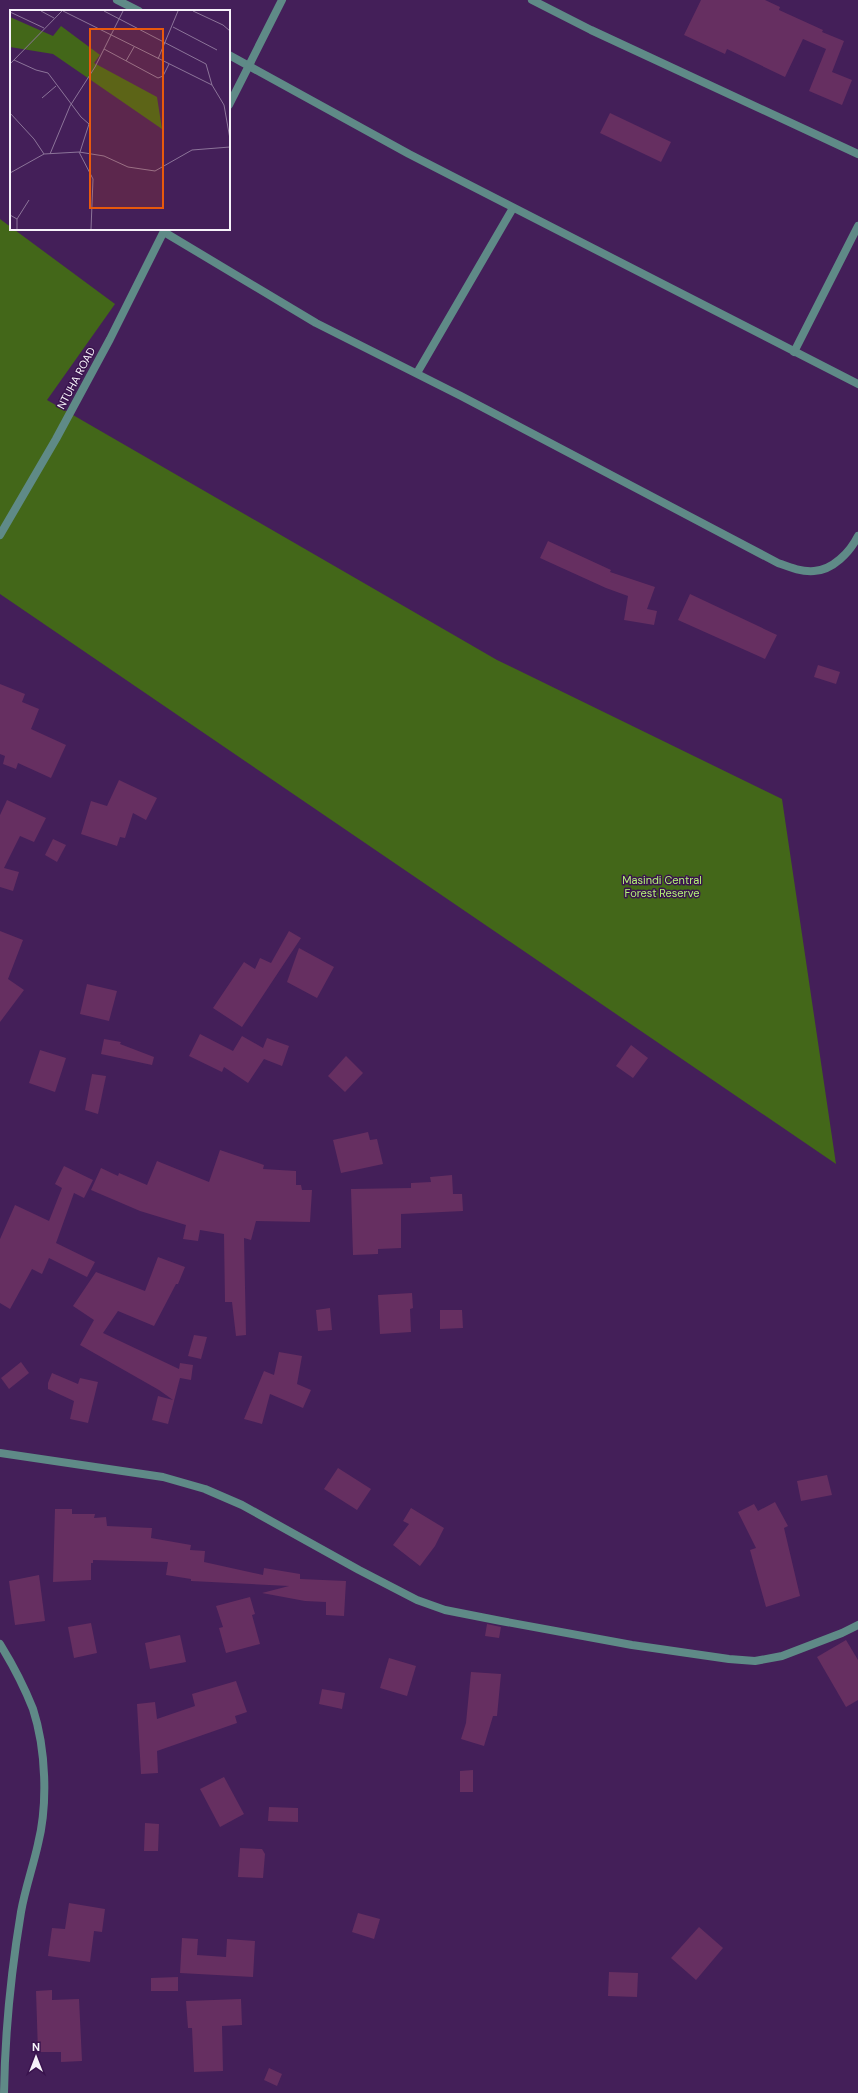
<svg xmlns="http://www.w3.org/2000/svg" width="858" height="2093" font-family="'DM Sans',sans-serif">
  <rect width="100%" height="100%" fill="#441f59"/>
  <path fill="#436719" d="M 0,219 L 115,304 L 47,400 L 497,660 L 782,799 L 836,1164 L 0,594 Z"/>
  <g fill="#662f61">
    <path d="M 701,0 L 765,0 L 780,7 L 779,10 L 823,30 L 822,32 L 844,41 L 832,72 L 852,80 L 842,105 L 809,91 L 826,49 L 803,39 L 785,77 L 727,49 L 725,54 L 684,35 Z"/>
    <path d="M 610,113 L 671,142 L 661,162 L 600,133 Z"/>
    <path d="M 548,541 L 611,570 L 610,572 L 655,587 L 647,609 L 657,611 L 654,625 L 624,620 L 628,596 L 606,588 L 540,558 Z"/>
    <path d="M 690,594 L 777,635 L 765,659 L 678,620 Z"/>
    <path d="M 818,665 L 840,672 L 836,684 L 814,677 Z"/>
    <path d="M 0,684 L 25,694 L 22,702 L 39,709 L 31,729 L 66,745 L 51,778 L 18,763 L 16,769 L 3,764 L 5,756 L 0,754 Z"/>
    <path d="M 119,780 L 157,798 L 146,820 L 133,813 L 125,838 L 120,837 L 117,846 L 81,834 L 91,801 L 107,806 Z"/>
    <path d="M 7,800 L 46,818 L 34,842 L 20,836 L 4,868 L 19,872 L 13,891 L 0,887 L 0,815 Z"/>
    <path d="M 53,839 L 66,845 L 57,862 L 45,855 Z"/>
    <path d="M 0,931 L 23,940 L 8,979 L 24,990 L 0,1022 Z"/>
    <path d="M 289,931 L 301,938 L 242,1027 L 213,1008 L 244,962 L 255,969 L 260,958 L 271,963 Z"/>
    <path d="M 299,948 L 334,967 L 317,998 L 287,982 Z"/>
    <path d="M 87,984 L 117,991 L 109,1021 L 80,1014 Z"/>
    <path d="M 200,1034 L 233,1051 L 242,1036 L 263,1048 L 267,1038 L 289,1046 L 282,1066 L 264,1059 L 248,1083 L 224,1067 L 222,1072 L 189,1056 Z"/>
    <path d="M 104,1039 L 121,1042 L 120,1044 L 154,1057 L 152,1065 L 101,1054 Z"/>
    <path d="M 631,1045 L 648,1058 L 633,1078 L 616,1066 Z"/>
    <path d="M 40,1050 L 66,1058 L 55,1092 L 29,1083 Z"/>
    <path d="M 346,1056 L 363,1073 L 345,1092 L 328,1076 Z"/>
    <path d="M 92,1074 L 106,1076 L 98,1114 L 85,1110 Z"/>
    <path d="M 368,1132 L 370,1140 L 377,1139 L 383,1164 L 341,1173 L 333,1140 Z"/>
    <path d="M 220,1150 L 264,1165 L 263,1169 L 296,1171 L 296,1185 L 301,1185 L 302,1190 L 312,1190 L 310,1222 L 256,1221 L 251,1240 L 244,1238 L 246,1335 L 236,1336 L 232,1302 L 225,1302 L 224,1234 L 200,1230 L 198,1241 L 183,1239 L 186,1225 L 140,1211 L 91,1190 L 101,1168 L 118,1176 L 119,1173 L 147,1185 L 157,1161 L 209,1182 Z"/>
    <path d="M 64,1166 L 93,1180 L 84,1198 L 74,1193 L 56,1243 L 95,1262 L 87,1277 L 49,1258 L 42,1274 L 32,1269 L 10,1309 L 0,1303 L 0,1239 L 15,1205 L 49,1221 L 62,1188 L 55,1184 Z"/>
    <path d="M 452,1175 L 453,1194 L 462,1194 L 463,1211 L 401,1214 L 401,1248 L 378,1249 L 378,1254 L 353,1255 L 351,1189 L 411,1188 L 411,1183 L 431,1182 L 430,1177 Z"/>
    <path d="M 158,1257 L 185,1267 L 178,1284 L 176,1284 L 154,1326 L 118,1311 L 103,1333 L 179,1369 L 180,1363 L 193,1365 L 191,1380 L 180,1378 L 168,1424 L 152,1420 L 158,1396 L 173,1400 L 159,1390 L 80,1345 L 94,1320 L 73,1306 L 96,1272 L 145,1291 Z"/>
    <path d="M 412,1293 L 413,1308 L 410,1309 L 411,1332 L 380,1334 L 378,1295 Z"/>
    <path d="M 330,1308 L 332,1330 L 318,1331 L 316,1310 Z"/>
    <path d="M 440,1310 L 462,1310 L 463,1328 L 440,1329 Z"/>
    <path d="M 194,1335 L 207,1337 L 201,1359 L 188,1356 Z"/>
    <path d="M 279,1352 L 302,1356 L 297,1384 L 311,1390 L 303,1408 L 270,1394 L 262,1424 L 244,1419 L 264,1371 L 274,1375 Z"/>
    <path d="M 21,1362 L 29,1373 L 9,1389 L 1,1378 Z"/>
    <path d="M 52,1373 L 78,1384 L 80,1378 L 98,1382 L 88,1423 L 70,1419 L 74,1401 L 48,1389 L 48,1383 Z"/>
    <path d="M 338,1468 L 371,1489 L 357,1510 L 324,1489 Z"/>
    <path d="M 827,1475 L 832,1495 L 801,1501 L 797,1481 Z"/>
    <path d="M 775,1502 L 788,1526 L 784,1528 L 800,1596 L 766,1607 L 750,1550 L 756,1548 L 738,1512 L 754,1504 L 758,1511 Z"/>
    <path d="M 411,1508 L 444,1528 L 435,1546 L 420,1566 L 393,1545 L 409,1524 L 403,1521 Z"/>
    <path d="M 55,1509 L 72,1509 L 72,1514 L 95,1514 L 94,1518 L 106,1517 L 107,1526 L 152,1528 L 151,1538 L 191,1545 L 190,1550 L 205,1551 L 204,1562 L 263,1575 L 264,1568 L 300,1574 L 300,1579 L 346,1581 L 344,1616 L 326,1615 L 326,1602 L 305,1601 L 262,1593 L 289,1586 L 191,1581 L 191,1579 L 166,1575 L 168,1562 L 93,1560 L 93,1563 L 91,1563 L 91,1580 L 53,1582 Z"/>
    <path d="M 39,1575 L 45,1621 L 15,1625 L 9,1581 Z"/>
    <path d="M 250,1597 L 255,1614 L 252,1615 L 260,1644 L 226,1653 L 219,1628 L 223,1627 L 216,1606 Z"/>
    <path d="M 91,1623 L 97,1653 L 74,1658 L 68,1627 Z"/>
    <path d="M 487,1624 L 501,1627 L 499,1638 L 485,1636 Z"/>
    <path d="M 180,1635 L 186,1662 L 150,1669 L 145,1643 Z"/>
    <path d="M 846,1640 L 858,1660 L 858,1700 L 846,1707 L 817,1657 Z"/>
    <path d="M 389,1658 L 416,1666 L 407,1696 L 380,1688 Z"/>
    <path d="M 471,1672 L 501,1674 L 497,1716 L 493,1716 L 484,1746 L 461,1739 L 466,1723 Z"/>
    <path d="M 236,1681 L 247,1712 L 235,1716 L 237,1723 L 157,1751 L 158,1773 L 141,1774 L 137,1704 L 155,1702 L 157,1719 L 195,1706 L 192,1694 Z"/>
    <path d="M 322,1689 L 345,1693 L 342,1709 L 319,1704 Z"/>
    <path d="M 473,1770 L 473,1792 L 460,1792 L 460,1771 Z"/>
    <path d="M 224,1777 L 244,1814 L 220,1827 L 200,1789 Z"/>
    <path d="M 269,1807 L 298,1808 L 298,1822 L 268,1821 Z"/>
    <path d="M 145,1823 L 159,1824 L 158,1851 L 144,1851 Z"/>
    <path d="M 240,1848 L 262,1849 L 265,1854 L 263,1878 L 238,1877 Z"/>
    <path d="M 69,1903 L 105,1909 L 102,1932 L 94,1931 L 90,1962 L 48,1956 L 52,1928 L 65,1929 Z"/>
    <path d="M 358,1913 L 380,1919 L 374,1939 L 352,1932 Z"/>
    <path d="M 699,1927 L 723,1948 L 696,1980 L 671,1958 Z"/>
    <path d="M 182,1938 L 198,1939 L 197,1955 L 226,1957 L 227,1939 L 255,1941 L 253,1977 L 180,1973 Z"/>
    <path d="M 609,1972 L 638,1973 L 637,1997 L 608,1996 Z"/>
    <path d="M 178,1977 L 178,1991 L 151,1991 L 151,1978 Z"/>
    <path d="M 52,1990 L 52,2000 L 79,1999 L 82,2061 L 61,2062 L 61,2052 L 38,2052 L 36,1991 Z"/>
    <path d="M 241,1999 L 242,2025 L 222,2026 L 223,2071 L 194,2072 L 192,2028 L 188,2028 L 186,2001 Z"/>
    <path d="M 269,2068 L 282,2074 L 277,2086 L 264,2080 Z"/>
  </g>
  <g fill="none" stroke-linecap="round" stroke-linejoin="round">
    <g stroke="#5f8a87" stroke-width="8">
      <path d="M 117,0 L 139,11"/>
      <path d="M 532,0 L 591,30 L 858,154"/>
      <path d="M 229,55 L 409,154 L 858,384"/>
      <path d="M 229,105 L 282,0"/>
      <path d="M 164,232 L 316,323 L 461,396 L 778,563 C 789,567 801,572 814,571 C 833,570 850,552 858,536"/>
      <path d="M 794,352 L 858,226"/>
      <path d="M 417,373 L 513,208"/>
      <path d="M 0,535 L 56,439 L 110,339 L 165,229"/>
      <path d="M 0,1453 L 163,1477 L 205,1489 L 242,1505 L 359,1570 L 417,1600 L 445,1610 L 501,1621 L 632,1645 L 729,1659 L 755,1661 L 782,1656 L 842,1633 L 858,1625"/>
      <path d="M 0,1644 C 13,1665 24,1686 33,1709 C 46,1749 48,1804 38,1844 C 33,1867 25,1889 21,1912 C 11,1972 5,2032 4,2093"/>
    </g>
  </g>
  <g text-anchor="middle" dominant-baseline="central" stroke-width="3" stroke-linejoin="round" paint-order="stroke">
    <g font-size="11" fill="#f7f3fa" stroke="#3a144e">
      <text transform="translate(76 378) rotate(-62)">NTUHA ROAD</text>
    </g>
    <g font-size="11" fill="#b5f477" stroke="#3a144e">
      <text x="662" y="880">Masindi Central<tspan x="662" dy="13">Forest Reserve</tspan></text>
    </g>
  </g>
  <g transform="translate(10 10)">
    <rect width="220" height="220" fill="#441f59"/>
    <path d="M 0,7 L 43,26 L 51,16 L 90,45 L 84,53 L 147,87 L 152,119 L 43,44 L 0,37 Z" fill="#436719"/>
    <path fill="none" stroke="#8c7499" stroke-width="1" d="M 31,1 L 44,8M 53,1 L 202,75M 94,1 L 196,54 L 202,75 L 214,95 L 220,129M 183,1 L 213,15 L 220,21M 0,2 L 34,18M 163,17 L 207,40M 94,39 L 148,68 L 153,66 L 159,54M 148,49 L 168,1M 4,50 L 26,60 L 38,63 L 71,107 L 79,114 L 70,142M 116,51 L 124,37M 0,54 L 52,1M 32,88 L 46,76M 0,103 L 24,129 L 34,144M 69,142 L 83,169 L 81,219M 40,144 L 60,96 L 85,57 L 113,1M 0,163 L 34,144 L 69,142 L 94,146 L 118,157 L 145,161 L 182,140 L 220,137M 0,205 L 7,209 L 7,219M 7,209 L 19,190"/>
    <path fill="#e8590c" fill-opacity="0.15" stroke="#e8590c" stroke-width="2" d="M 80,19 L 153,19 L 153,198 L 80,198 Z"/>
    <rect width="220" height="220" fill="none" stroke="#f7f3fa" stroke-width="2"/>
  </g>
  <g transform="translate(36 2057)" stroke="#3a144e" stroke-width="3" paint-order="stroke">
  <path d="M0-3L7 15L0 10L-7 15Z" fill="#f7f3fa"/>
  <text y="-6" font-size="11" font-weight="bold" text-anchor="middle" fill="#f7f3fa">N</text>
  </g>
</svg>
